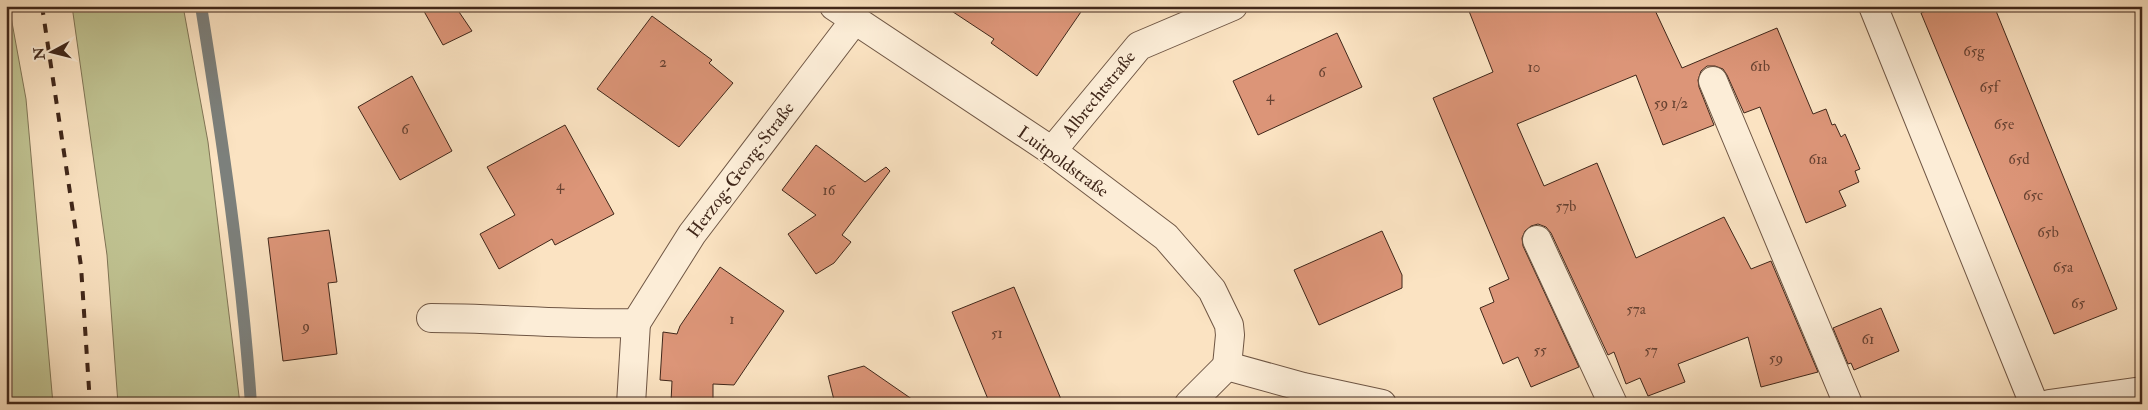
<svg xmlns="http://www.w3.org/2000/svg" width="2148" height="410" font-family="'IM FELL Double Pica',serif">
  <rect width="100%" height="100%" fill="#fbe3c2"/>
  <filter id="stains"><feTurbulence type="fractalNoise" baseFrequency=".004" numOctaves="4"/><feColorMatrix values="0 0 0 0 .2 0 0 0 0 .09 0 0 0 0 .02 0 0 0 .5 -.17"/></filter>
  <radialGradient id="worn" r=".72"><stop offset=".6" stop-color="#630" stop-opacity="0"/><stop offset="1" stop-color="#630" stop-opacity=".3"/></radialGradient>
  <g fill="#c0c392" stroke="#807556">
    <path d="M 6,6 L 9,6 L 26,99 L 53,404 L 6,404 Z"/>
    <path d="M 72,6 L 183,6 L 208,142 L 240,404 L 118,404 L 107,255 Z"/>
  </g>
  <g fill="none" stroke-linecap="round" stroke-linejoin="round">
    <path stroke="#7c807c" stroke-width="12" d="M 201,6 C 222,138 242,271 251,404"/>
  </g>
  <g fill="#dc9578" stroke="#40271a">
    <path d="M 421,6 L 455,6 L 472,31 L 443,45 Z"/>
    <path d="M 944,6 L 1085,6 L 1037,76 L 991,43 L 994,39 Z"/>
    <path d="M 1467,6 L 1653,6 L 1682,68 L 1777,28 L 1813,114 L 1826,109 L 1832,125 L 1835,124 L 1841,137 L 1845,134 L 1860,169 L 1855,171 L 1859,182 L 1839,191 L 1846,206 L 1806,223 L 1760,107 L 1744,113 L 1727,75 L 1723,69 L 1715,66 L 1707,66 L 1701,71 L 1698,80 L 1699,87 L 1714,125 L 1663,145 L 1636,75 L 1517,124 L 1544,186 L 1597,163 L 1636,258 L 1724,217 L 1751,269 L 1771,261 L 1818,372 L 1761,387 L 1748,337 L 1678,364 L 1685,382 L 1648,396 L 1640,378 L 1626,384 L 1614,352 L 1608,355 L 1551,233 L 1546,227 L 1538,224 L 1531,226 L 1525,231 L 1522,238 L 1523,246 L 1579,367 L 1531,387 L 1518,357 L 1503,364 L 1480,308 L 1494,302 L 1489,288 L 1509,279 L 1433,98 L 1493,72 Z"/>
    <path d="M 1938,6 L 1994,6 L 2117,309 L 2054,334 L 1921,13 Z"/>
    <path d="M 652,16 L 712,60 L 709,63 L 733,83 L 679,147 L 597,89 Z"/>
    <path d="M 1337,33 L 1362,87 L 1258,135 L 1233,81 Z"/>
    <path d="M 412,76 L 452,151 L 400,180 L 358,107 Z"/>
    <path d="M 565,125 L 614,214 L 555,245 L 552,239 L 499,269 L 480,234 L 515,215 L 487,167 Z"/>
    <path d="M 816,145 L 865,182 L 886,167 L 890,171 L 842,235 L 851,242 L 834,263 L 816,274 L 788,234 L 816,215 L 782,190 Z"/>
    <path d="M 329,230 L 337,282 L 328,283 L 337,354 L 283,361 L 268,238 Z"/>
    <path d="M 1382,231 L 1402,275 L 1402,288 L 1319,325 L 1294,270 Z"/>
    <path d="M 720,267 L 784,311 L 734,385 L 713,384 L 713,404 L 671,402 L 672,381 L 660,380 L 663,332 L 677,334 L 680,326 Z"/>
    <path d="M 1014,287 L 1063,404 L 990,404 L 952,312 Z"/>
    <path d="M 1881,308 L 1899,351 L 1854,370 L 1851,363 L 1848,364 L 1833,328 Z"/>
    <path d="M 864,366 L 919,404 L 835,404 L 828,376 Z"/>
  </g>
  <g fill="none" stroke-linecap="round" stroke-linejoin="round">
    <g stroke="#6f5644" stroke-width="30">
      <g id="minor">
        <path d="M 834,6 L 1052,151 L 1166,237 L 1212,290 L 1229,325 L 1230,335 L 1227,366"/>
        <path d="M 1873,6 L 2034,404"/>
        <path d="M 1713,81 L 1848,404"/>
        <path d="M 1052,151 L 1139,46 L 1233,6"/>
        <path d="M 1537,240 L 1613,404"/>
        <path d="M 431,318 C 499,318 567,325 636,323 L 692,234 L 854,21"/>
        <path d="M 1227,366 L 1303,387 L 1382,404"/>
        <path d="M 631,404 L 636,323"/>
        <path d="M 1189,404 L 1227,366"/>
        <path d="M 2049,404 L 2142,391"/>
      </g>
    </g>
    <use href="#minor" stroke="#fcedd7" stroke-width="28"/>
    <path stroke="#40271a" stroke-width="4" stroke-dasharray="9 9" stroke-linecap="butt" d="M 42,6 L 81,266 L 90,404"/>
  </g>
  <g text-anchor="middle" dominant-baseline="central" stroke-width="4" stroke-linejoin="round" paint-order="stroke">
    <g font-size="15" fill="#674232">
      <text x="1974" y="51">65g</text>
      <text x="663" y="62">2</text>
      <text x="1760" y="66">61b</text>
      <text x="1534" y="67">10</text>
      <text x="1322" y="72">6</text>
      <text x="1989" y="87">65f</text>
      <text x="1270" y="96">4</text>
      <text x="1671" y="103">59 1/2</text>
      <text x="2004" y="124">65e</text>
      <text x="405" y="129">6</text>
      <text x="1818" y="159">61a</text>
      <text x="2019" y="159">65d</text>
      <text x="560" y="185">4</text>
      <text x="829" y="190">16</text>
      <text x="2033" y="195">65c</text>
      <text x="1566" y="206">57b</text>
      <text x="2048" y="232">65b</text>
      <text x="2063" y="267">65a</text>
      <text x="2078" y="303">65</text>
      <text x="1636" y="309">57a</text>
      <text x="732" y="319">1</text>
      <text x="306" y="326">9</text>
      <text x="997" y="333">51</text>
      <text x="1868" y="339">61</text>
      <text x="1540" y="350">55</text>
      <text x="1651" y="350">57</text>
      <text x="1776" y="358">59</text>
    </g>
    <g font-size="18" fill="#40271a" stroke="#fcedd7">
      <text transform="translate(1099 94) rotate(-51)">Albrechtstraße</text>
      <text transform="translate(1063 162) rotate(36)">Luitpoldstraße</text>
      <text transform="translate(741 170) rotate(-53)">Herzog-Georg-Straße</text>
    </g>
  </g>
  <rect width="2148" height="410" fill="none" stroke="#fbe3c2" stroke-width="25"/>
  <rect x="8" y="8" width="2133" height="395" fill="none" stroke="#40271a" stroke-width="2.5"/>
  <rect x="12" y="12" width="2123" height="385" fill="none" stroke="#40271a"/>
  <g transform="translate(52 52) rotate(263)" stroke="#fcedd7" stroke-width="4" paint-order="stroke">
  <path d="M0-4L9 19L0 12L-9 19Z" fill="#40271a"/>
  <text y="-8" font-size="14" font-weight="bold" text-anchor="middle" fill="#40271a">N</text>
  </g>
  <rect width="100%" height="100%" filter="url(#stains)"/>
  <rect width="100%" height="100%" fill="url(#worn)"/>
</svg>
